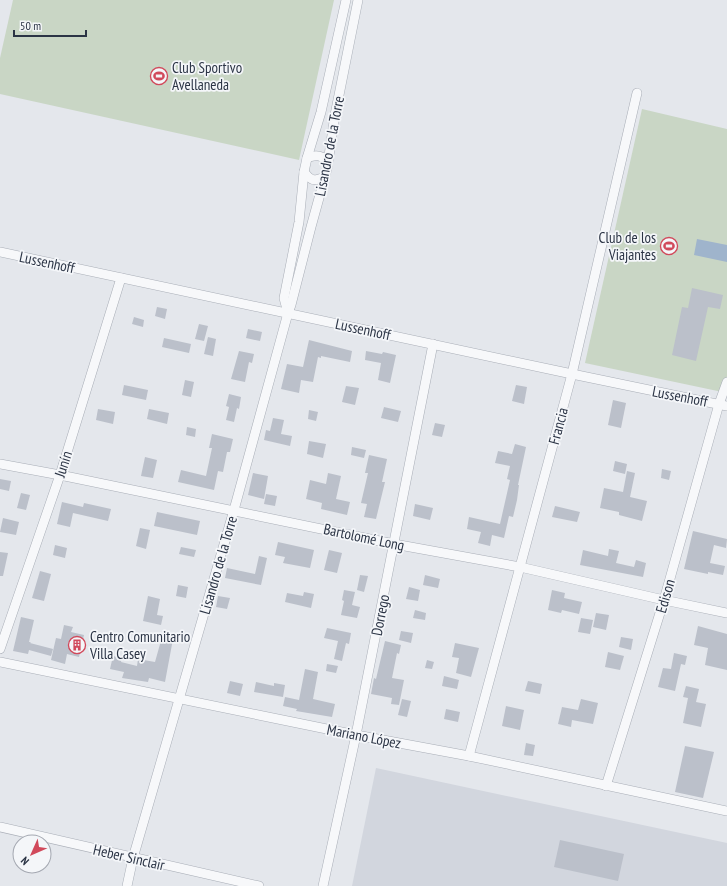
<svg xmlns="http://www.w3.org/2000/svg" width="727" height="886" font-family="'PT Sans Narrow',sans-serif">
  <rect width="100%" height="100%" fill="#e4e7ec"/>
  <path fill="#d2d6de" d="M 376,768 L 727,843 L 727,886 L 352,886 Z"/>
  <g fill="#c9d6c5">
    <path d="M 13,0 L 334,0 L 299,160 L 0,94 L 0,58 Z"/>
    <path d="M 642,109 L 727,129 L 727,393 L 585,363 Z"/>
  </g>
  <path fill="#9fb4cc" d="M 697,239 L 727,245 L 727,262 L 694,255 Z"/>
  <g fill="#bbc0ca">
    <path d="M 692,288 L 723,295 L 720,309 L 708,307 L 696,361 L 672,355 L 682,307 L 688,308 Z"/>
    <path d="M 157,307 L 167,309 L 165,319 L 155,316 Z"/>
    <path d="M 134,317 L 144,320 L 143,327 L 132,324 Z"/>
    <path d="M 199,324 L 208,326 L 204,341 L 195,339 Z"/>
    <path d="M 248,329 L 262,332 L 260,341 L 246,338 Z"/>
    <path d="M 208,337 L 216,339 L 213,356 L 204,354 Z"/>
    <path d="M 164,338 L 191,344 L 189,353 L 162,347 Z"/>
    <path d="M 309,340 L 352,351 L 350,362 L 321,356 L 321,358 L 318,357 L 313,382 L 301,380 L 299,393 L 281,389 L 287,364 L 303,367 Z"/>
    <path d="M 239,351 L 254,354 L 252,363 L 249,362 L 245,382 L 231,379 Z"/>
    <path d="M 366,351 L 382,354 L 383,352 L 396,355 L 390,383 L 378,380 L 381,363 L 365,360 Z"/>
    <path d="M 185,380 L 194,382 L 191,397 L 182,395 Z"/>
    <path d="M 124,385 L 148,390 L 146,400 L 122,395 Z"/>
    <path d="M 516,385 L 527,387 L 524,404 L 512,401 Z"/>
    <path d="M 346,386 L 359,388 L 355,405 L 342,402 Z"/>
    <path d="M 229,394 L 241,397 L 239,409 L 237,408 L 234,422 L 226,420 L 229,407 L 226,406 Z"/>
    <path d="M 613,400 L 626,403 L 621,428 L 608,425 Z"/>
    <path d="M 384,407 L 401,411 L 398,422 L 381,418 Z"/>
    <path d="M 98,409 L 115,412 L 113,424 L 96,420 Z"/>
    <path d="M 149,409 L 169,413 L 167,424 L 147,419 Z"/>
    <path d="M 309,410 L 318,412 L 316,421 L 308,419 Z"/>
    <path d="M 273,418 L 284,420 L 281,434 L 292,436 L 290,446 L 264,440 L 266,430 L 270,431 Z"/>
    <path d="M 435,423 L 445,425 L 442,437 L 432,435 Z"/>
    <path d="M 187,427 L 196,429 L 195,437 L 186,435 Z"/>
    <path d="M 212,434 L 233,439 L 230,452 L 227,452 L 223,472 L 218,471 L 214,490 L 178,482 L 181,470 L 206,476 L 212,448 L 209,448 Z"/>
    <path d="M 309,441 L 326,444 L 323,458 L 307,454 Z"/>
    <path d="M 515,444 L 526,447 L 518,485 L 519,485 L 517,500 L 513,517 L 509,516 L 504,538 L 492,535 L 490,546 L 478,543 L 481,532 L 467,529 L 469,517 L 500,524 L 510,480 L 507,479 L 510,466 L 495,463 L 498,451 L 512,454 Z"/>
    <path d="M 352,447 L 366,450 L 364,458 L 351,455 Z"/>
    <path d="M 369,455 L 387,459 L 382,482 L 385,482 L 376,519 L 364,517 L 367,504 L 361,503 L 368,473 L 365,473 Z"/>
    <path d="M 145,457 L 157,460 L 153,478 L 141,476 Z"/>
    <path d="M 615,461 L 627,464 L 625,474 L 613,471 Z"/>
    <path d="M 662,469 L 671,471 L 669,480 L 661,478 Z"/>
    <path d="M 627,471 L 635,473 L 630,497 L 647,501 L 642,521 L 619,515 L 619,512 L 600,508 L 604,488 L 623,492 Z"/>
    <path d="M 253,473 L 268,476 L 264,499 L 248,495 Z"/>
    <path d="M 328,473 L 341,476 L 336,499 L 350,502 L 347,515 L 321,509 L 322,503 L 306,499 L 310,480 L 326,484 Z"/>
    <path d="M 0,479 L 11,481 L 9,491 L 0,489 Z"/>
    <path d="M 21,493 L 30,495 L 26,510 L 17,508 Z"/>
    <path d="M 266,494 L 277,496 L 275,506 L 264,504 Z"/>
    <path d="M 62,502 L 83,507 L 84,503 L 111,509 L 108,521 L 73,513 L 70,527 L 57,524 Z"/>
    <path d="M 415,504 L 433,508 L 430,520 L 413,516 Z"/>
    <path d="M 555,506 L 580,512 L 577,522 L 552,517 Z"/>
    <path d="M 157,512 L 200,521 L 197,535 L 154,526 Z"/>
    <path d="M 3,518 L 19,522 L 16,535 L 0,532 Z"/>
    <path d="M 140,528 L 150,530 L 146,549 L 136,546 Z"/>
    <path d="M 693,531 L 727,539 L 726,548 L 714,545 L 710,563 L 725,566 L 723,575 L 708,572 L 708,574 L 684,569 Z"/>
    <path d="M 278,542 L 314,550 L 310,568 L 283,563 L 285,557 L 275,555 Z"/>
    <path d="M 55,545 L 67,548 L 65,558 L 53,555 Z"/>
    <path d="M 181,547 L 196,550 L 194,557 L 179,554 Z"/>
    <path d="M 609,549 L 619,551 L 616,563 L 634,567 L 636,560 L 646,563 L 643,577 L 580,565 L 583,550 L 608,556 Z"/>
    <path d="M 329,550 L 342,553 L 337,573 L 324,570 Z"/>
    <path d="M 0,552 L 8,553 L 3,576 L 0,576 Z"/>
    <path d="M 259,556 L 267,558 L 261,585 L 225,578 L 227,568 L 255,574 Z"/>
    <path d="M 40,571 L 51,574 L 44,601 L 32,598 Z"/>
    <path d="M 360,575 L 368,576 L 364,592 L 357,590 Z"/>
    <path d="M 425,575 L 440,579 L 438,588 L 423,585 Z"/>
    <path d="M 178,585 L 188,587 L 186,598 L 176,596 Z"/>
    <path d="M 409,587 L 420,590 L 418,601 L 406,599 Z"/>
    <path d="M 344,590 L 355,592 L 352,605 L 360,607 L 357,618 L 341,615 L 344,601 L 342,600 Z"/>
    <path d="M 552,590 L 565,593 L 564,598 L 582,602 L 579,614 L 562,610 L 561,613 L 548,610 Z"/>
    <path d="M 304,592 L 314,594 L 311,608 L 285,602 L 287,593 L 303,596 Z"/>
    <path d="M 148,596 L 160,599 L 157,615 L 163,616 L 161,625 L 143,621 Z"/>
    <path d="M 218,596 L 230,598 L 227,609 L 216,607 Z"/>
    <path d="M 415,610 L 426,613 L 425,620 L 413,618 Z"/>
    <path d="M 596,613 L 609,615 L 606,630 L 593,627 Z"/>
    <path d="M 21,617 L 34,620 L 29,642 L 31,642 L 30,643 L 53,649 L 51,656 L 29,650 L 28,654 L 13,651 Z"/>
    <path d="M 581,618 L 593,620 L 590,634 L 578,632 Z"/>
    <path d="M 64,625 L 73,627 L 71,632 L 84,635 L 79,657 L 67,654 L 65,664 L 51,660 L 56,638 L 61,639 Z"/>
    <path d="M 698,626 L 727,634 L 727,670 L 705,665 L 708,648 L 694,645 Z"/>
    <path d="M 327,628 L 351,633 L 349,644 L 346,643 L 342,661 L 334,659 L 338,641 L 324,638 Z"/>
    <path d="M 401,631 L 413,633 L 411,643 L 399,640 Z"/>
    <path d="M 162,637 L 173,639 L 165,682 L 149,678 L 148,682 L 122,678 L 124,672 L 110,669 L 113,656 L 122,658 L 121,662 L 137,666 L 138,659 L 155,662 Z"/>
    <path d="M 621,637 L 633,639 L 631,650 L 619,647 Z"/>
    <path d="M 385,641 L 401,645 L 399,654 L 397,653 L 392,678 L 404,680 L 399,705 L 391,704 L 392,698 L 371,694 L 374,678 L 376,679 Z"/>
    <path d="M 455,643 L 479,648 L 471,677 L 456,673 L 459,658 L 452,657 Z"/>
    <path d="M 608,652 L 624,656 L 620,670 L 605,667 Z"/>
    <path d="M 674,653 L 687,656 L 685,665 L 681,664 L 675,691 L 658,687 L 663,668 L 671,669 Z"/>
    <path d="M 427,660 L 434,662 L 432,669 L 425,668 Z"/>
    <path d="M 327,664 L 338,666 L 336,673 L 326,671 Z"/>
    <path d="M 305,669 L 318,672 L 313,699 L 335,704 L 332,717 L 296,711 L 297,709 L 283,706 L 285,697 L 299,700 Z"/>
    <path d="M 444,676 L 459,680 L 457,689 L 442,686 Z"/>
    <path d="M 230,681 L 243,684 L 240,696 L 227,693 Z"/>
    <path d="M 528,681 L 542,684 L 540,694 L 525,691 Z"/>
    <path d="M 256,682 L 274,686 L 274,683 L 285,685 L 283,697 L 254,692 Z"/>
    <path d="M 686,686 L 699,689 L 696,702 L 706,704 L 701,727 L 683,723 L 688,698 L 683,697 Z"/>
    <path d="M 402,699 L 411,701 L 407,717 L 398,715 Z"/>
    <path d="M 581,699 L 598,703 L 593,724 L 572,720 L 571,727 L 558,724 L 562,707 L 578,710 Z"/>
    <path d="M 506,706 L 524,710 L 520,730 L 502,726 Z"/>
    <path d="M 446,709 L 460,712 L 458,722 L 444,719 Z"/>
    <path d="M 526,743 L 535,745 L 533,756 L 524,755 Z"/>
    <path d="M 685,746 L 714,752 L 703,798 L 675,792 Z"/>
    <path d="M 560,840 L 624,854 L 618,881 L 554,867 Z"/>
  </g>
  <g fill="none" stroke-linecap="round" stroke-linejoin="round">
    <g stroke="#a9aeb7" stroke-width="10">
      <g id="minor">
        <path d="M 307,158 C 316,154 322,155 328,162"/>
        <path d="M 304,172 C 312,182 314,181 325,177"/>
        <path d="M 0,252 L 572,374 L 727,406"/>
        <path d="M 288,313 L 284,298 L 299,222 L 304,172 L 307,158 L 321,112 L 346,0"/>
        <path d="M 0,464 L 60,475 L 394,544 L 520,567 L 664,600 L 727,613"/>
        <path d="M 0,649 L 60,475 L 121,278"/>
        <path d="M 0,662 L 356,735 L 469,756 L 727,811"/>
        <path d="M 469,756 L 572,374 L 637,93"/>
        <path d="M 606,786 L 664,600 L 719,404 L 727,382"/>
        <path d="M 0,827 L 259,886"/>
        <path d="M 127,886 L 133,858 L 234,510 L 288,313 L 291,305 L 311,227 L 327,169 L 335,115 L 358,0"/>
        <path d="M 323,886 L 356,735 L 433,344"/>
      </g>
    </g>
    <use href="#minor" stroke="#f7f8fa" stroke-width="9"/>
  </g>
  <defs>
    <g id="stadium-ring" transform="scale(0.9)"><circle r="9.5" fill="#f4f6f9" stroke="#d1495b" stroke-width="1.5"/><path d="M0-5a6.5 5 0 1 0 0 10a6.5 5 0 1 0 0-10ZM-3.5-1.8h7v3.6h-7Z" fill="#d1495b"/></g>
    <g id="building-ring" transform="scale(0.9)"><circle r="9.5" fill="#f4f6f9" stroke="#d1495b" stroke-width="1.5"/><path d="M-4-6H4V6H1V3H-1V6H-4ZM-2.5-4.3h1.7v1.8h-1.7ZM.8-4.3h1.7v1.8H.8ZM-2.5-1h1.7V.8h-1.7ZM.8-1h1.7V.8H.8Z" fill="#d1495b"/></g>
  </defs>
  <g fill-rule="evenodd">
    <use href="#stadium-ring" x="159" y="76"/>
    <use href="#stadium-ring" x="669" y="246"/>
    <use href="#building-ring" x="77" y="645"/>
  </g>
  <g text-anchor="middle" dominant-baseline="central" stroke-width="3.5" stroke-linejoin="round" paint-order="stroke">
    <g font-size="15" fill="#2b3445" stroke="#f4f6f9" text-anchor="start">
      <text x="172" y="67">Club Sportivo<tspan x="172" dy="17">Avellaneda</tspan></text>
      <text x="656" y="237" text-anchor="end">Club de los<tspan x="656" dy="17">Viajantes</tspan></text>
      <text x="90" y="636">Centro Comunitario<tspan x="90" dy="17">Villa Casey</tspan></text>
    </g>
    <g font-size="15" fill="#2b3445" stroke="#f4f6f9">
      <text transform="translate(329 146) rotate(-79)">Lisandro de la Torre</text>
      <text transform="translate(47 262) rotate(12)">Lussenhoff</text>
      <text transform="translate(363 329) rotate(12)">Lussenhoff</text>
      <text transform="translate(680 396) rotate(11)">Lussenhoff</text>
      <text transform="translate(558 426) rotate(-75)">Francia</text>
      <text transform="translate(63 464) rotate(-72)">Junín</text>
      <text transform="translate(364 537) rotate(12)">Bartolomé Long</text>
      <text transform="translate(218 565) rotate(-74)">Lisandro de la Torre</text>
      <text transform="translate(665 596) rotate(-74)">Edison</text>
      <text transform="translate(380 615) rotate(-79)">Dorrego</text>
      <text transform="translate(364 736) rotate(11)">Mariano López</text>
      <text transform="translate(129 857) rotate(13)">Heber Sinclair</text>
    </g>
  </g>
  <g transform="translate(32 854) rotate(225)"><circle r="19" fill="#f4f6f9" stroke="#a4a8b1"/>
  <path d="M0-3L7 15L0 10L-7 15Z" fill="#d1495b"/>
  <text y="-6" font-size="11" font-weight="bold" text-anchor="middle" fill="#2b3445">N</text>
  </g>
  <path d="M14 30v6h72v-6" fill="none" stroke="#2b3445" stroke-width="2"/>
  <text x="20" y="30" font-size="12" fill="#2b3445" stroke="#f4f6f9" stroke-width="3" paint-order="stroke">50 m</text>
</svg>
